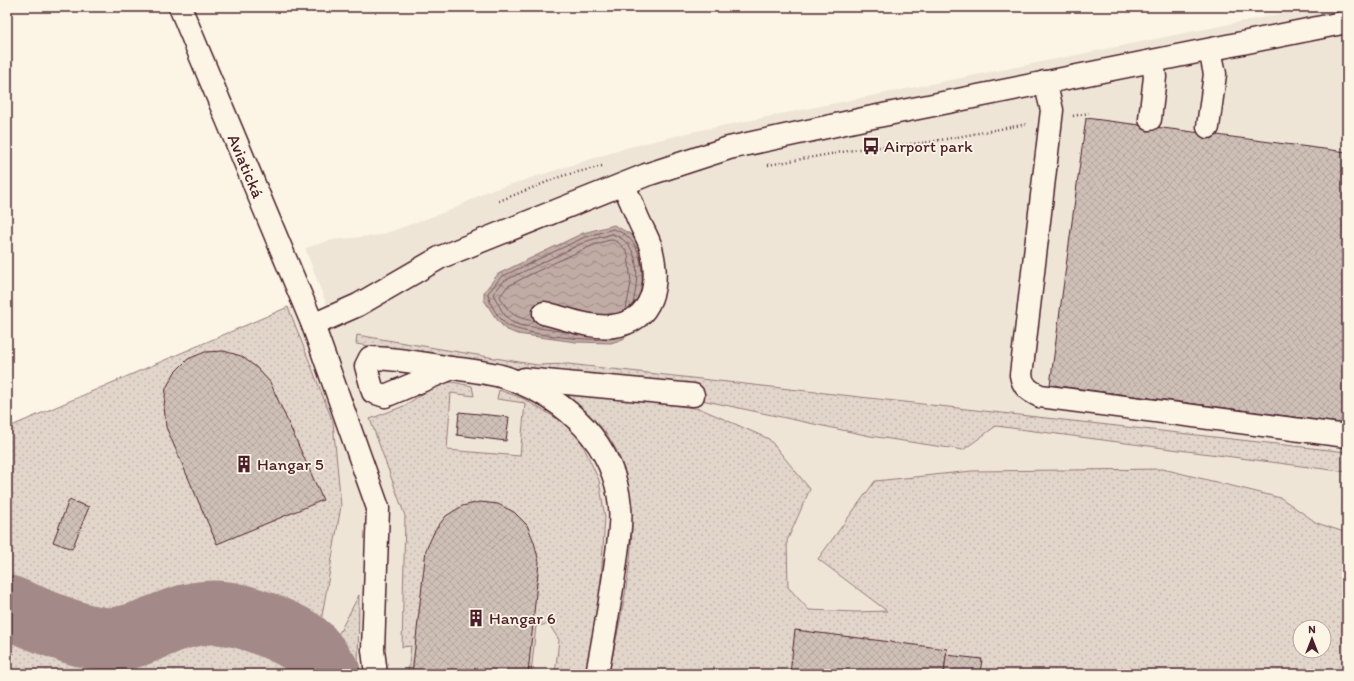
<svg xmlns="http://www.w3.org/2000/svg" width="1354" height="681" font-family="Itim,sans-serif">
  <defs>
    <pattern id="grass-dots" width="8" height="8" patternUnits="userSpaceOnUse"><rect width="8" height="8" fill="#e2d5ca"/><path d="M2 2h.1M6 6h.1" fill="none" stroke="#c3b6ae" stroke-width="1.8" stroke-linecap="round"/></pattern>
    <pattern id="water-waves" width="16" height="10" patternUnits="userSpaceOnUse"><rect width="16" height="10" fill="#c0aca5"/><path d="M0 5q4-4 8 0t8 0" fill="none" stroke="#9e8b87"/></pattern>
    <pattern id="building-cross-hatch" width="8" height="8" patternUnits="userSpaceOnUse"><rect width="8" height="8" fill="#cfc0b7"/><path d="M0 0l8 8M0 8l8-8" fill="none" stroke="#b3a59e"/></pattern>
  </defs>
  <rect width="100%" height="100%" fill="#fcf5e5"/>
  <filter id="ink" filterUnits="userSpaceOnUse"><feTurbulence type="fractalNoise" baseFrequency=".025" numOctaves="2"/><feDisplacementMap in="SourceGraphic" scale="8" xChannelSelector="R" yChannelSelector="G"/><feConvolveMatrix kernelMatrix="1 2 1 2 8 2 1 2 1" color-interpolation-filters="sRGB"/></filter>
  <g filter="url(#ink)">
    <path fill="#eee5d7" fill-rule="evenodd" d="M 1315,7 L 1347,7 L 1347,674 L 7,674 L 7,428 L 288,307 L 329,312 L 305,248 L 331,240 L 381,235 L 453,209 L 486,192 L 629,147 L 696,131 ZM 1300,627 L 1324,627 L 1324,651 L 1300,651 Z"/>
    <g fill="url(#grass-dots)" stroke="#967a7a" fill-rule="evenodd">
      <path d="M 288,307 L 333,422 L 341,506 L 312,674 L 7,674 L 7,428 Z"/>
      <path d="M 357,335 L 537,365 L 568,364 L 1347,452 L 1347,472 L 996,426 L 963,450 L 870,436 L 575,373 L 543,373 L 356,344 Z"/>
      <path d="M 452,382 L 472,386 L 474,396 L 451,393 L 447,450 L 520,456 L 525,403 L 497,399 L 499,390 L 522,398 L 568,425 L 578,435 L 599,480 L 605,517 L 600,596 L 586,674 L 555,674 L 559,640 L 549,624 L 536,626 L 531,674 L 408,674 L 411,646 L 402,647 L 405,516 L 370,419 L 404,406 L 438,384 Z"/>
      <path d="M 561,389 L 701,409 L 769,439 L 810,489 L 787,541 L 788,587 L 809,610 L 856,612 L 887,611 L 818,559 L 875,481 L 972,471 L 1163,469 L 1281,498 L 1317,523 L 1347,533 L 1347,674 L 609,674 C 623,600 653,504 608,436 C 598,421 575,402 561,389 ZM 1300,627 L 1324,627 L 1324,651 L 1300,651 Z"/>
      <path d="M 359,595 L 358,674 L 354,674 L 338,635 Z"/>
    </g>
    <path fill="url(#water-waves)" stroke="#917474" d="M 614,225 L 632,235 L 643,248 L 646,285 L 631,333 L 623,339 L 611,343 L 576,342 L 517,334 L 505,329 L 495,317 L 484,300 L 484,292 L 498,274 L 583,233 Z"/>
    <g fill="none" stroke-linecap="round" stroke-linejoin="round">
      <g stroke="#79575c" stroke-width="1">
        <path d="M 535,321 C 516,318 509,315 500,296 L 508,286 C 523,278 600,239 612,240 C 619,241 625,249 628,254 L 631,283 L 626,309"/>
        <path d="M 566,332 L 519,325 L 510,321 L 502,311 L 493,294 L 504,281 L 587,241 L 612,234 C 643,244 638,279 633,304"/>
        <path d="M 613,338 C 598,343 523,334 509,326 C 500,321 488,303 488,293 L 501,277 L 585,237 L 613,229 C 639,237 643,261 642,286"/>
      </g>
      <path stroke="#a38a88" stroke-width="64" d="M 7,607 C 37,618 83,641 114,639 C 137,638 156,626 177,619 C 213,607 238,613 272,627 C 284,632 298,638 308,647 C 316,655 322,666 329,674"/>
    </g>
    <g fill="url(#building-cross-hatch)" stroke="#4a1f2b">
      <path d="M 1086,118 L 1347,152 L 1347,424 L 1050,385 Z"/>
      <path d="M 224,351 L 241,356 L 256,367 L 270,382 L 323,500 L 217,544 L 166,427 L 164,406 L 166,388 L 175,372 L 188,359 L 205,352 Z"/>
      <path d="M 459,412 L 509,417 L 506,441 L 457,435 Z"/>
      <path d="M 69,500 L 89,507 L 72,549 L 53,542 Z"/>
      <path d="M 480,502 L 498,504 L 514,512 L 527,525 L 534,542 L 539,562 L 528,674 L 412,674 L 426,550 L 435,530 L 446,516 L 462,506 Z"/>
      <path d="M 795,630 L 947,649 L 944,674 L 790,674 Z"/>
      <path d="M 946,655 L 982,659 L 980,674 L 944,674 Z"/>
    </g>
    <g fill="none" stroke-linecap="round" stroke-linejoin="round">
      <g stroke="#4a1f2b" stroke-width="25">
        <g id="minor">
          <path d="M 180,7 L 313,325 L 378,508 L 373,650 L 376,674"/>
          <path d="M 1045,82 L 1052,110 L 1021,375 C 1023,387 1029,391 1040,396 L 1347,436"/>
          <path d="M 1150,119 L 1155,77 L 1153,61"/>
          <path d="M 1208,127 L 1215,74 L 1210,50"/>
          <path d="M 544,313 C 565,318 591,329 613,326 C 654,321 660,283 651,248 C 649,240 644,232 640,223 C 634,210 630,197 623,185"/>
          <path d="M 313,325 L 358,305 L 441,257 L 646,175 L 729,148 L 868,118 L 1347,22"/>
          <path d="M 452,368 L 385,396 L 373,392 L 366,366 L 370,358 C 395,358 420,363 445,367 C 464,370 493,372 510,379 C 566,399 615,444 620,507 C 622,524 618,543 616,561 C 611,599 604,636 597,674"/>
          <path d="M 524,379 L 693,395"/>
        </g>
      </g>
      <g stroke="#4a1f2b" stroke-width="2.5" stroke-dasharray="1 3" stroke-linecap="butt">
        <path d="M 1073,116 L 1089,113"/>
        <path d="M 768,165 L 859,149 L 930,142 L 1027,124"/>
        <path d="M 499,201 L 562,176 L 602,166"/>
      </g>
      <use href="#minor" stroke="#fcf5e5" stroke-width="22"/>
    </g>
  </g>
  <defs>
    <g id="bus-bare" transform="scale(1.38)"><path d="M-5-6H5V4H4V6H2V4H-2V6H-4V4H-5ZM-3.5-4V0h7V-4ZM-3.5 1.2v1.5H-2V1.2ZM2 1.2v1.5H3.5V1.2Z" fill="#4a1f2b" stroke="#fcf5e5" stroke-width="2.5" paint-order="stroke"/></g>
    <g id="building-bare" transform="scale(1.38)"><path d="M-4-6H4V6H1V3H-1V6H-4ZM-2.5-4.3h1.7v1.8h-1.7ZM.8-4.3h1.7v1.8H.8ZM-2.5-1h1.7V.8h-1.7ZM.8-1h1.7V.8H.8Z" fill="#4a1f2b" stroke="#fcf5e5" stroke-width="2.5" paint-order="stroke"/></g>
  </defs>
  <g fill-rule="evenodd">
    <use href="#bus-bare" x="871" y="146"/>
    <use href="#building-bare" x="244" y="464"/>
    <use href="#building-bare" x="476" y="618"/>
  </g>
  <g text-anchor="middle" dominant-baseline="central" stroke-width="3.5" stroke-linejoin="round" paint-order="stroke">
    <g font-size="17" fill="#4a1f2b" stroke="#fcf5e5" text-anchor="start">
      <text x="884" y="146">Airport park</text>
      <text x="257" y="464">Hangar 5</text>
      <text x="489" y="618">Hangar 6</text>
    </g>
    <g font-size="17" fill="#4a1f2b" stroke="#fcf5e5">
      <text transform="translate(246 166) rotate(67)">Aviatická</text>
    </g>
  </g>
  <rect width="1354" height="681" fill="none" stroke="#fcf5e5" stroke-width="24"/>
  <rect x="12" y="12" width="1330" height="657" fill="none" stroke="#4a1f2b" stroke-width="1.5" filter="url(#ink)"/>
  <g transform="translate(1312 639)"><circle r="19" fill="#fcf5e5" stroke="#b59f9b"/>
  <path d="M0-3L7 15L0 10L-7 15Z" fill="#4a1f2b"/>
  <text y="-6" font-size="11" font-weight="bold" text-anchor="middle" fill="#4a1f2b">N</text>
  </g>
</svg>
